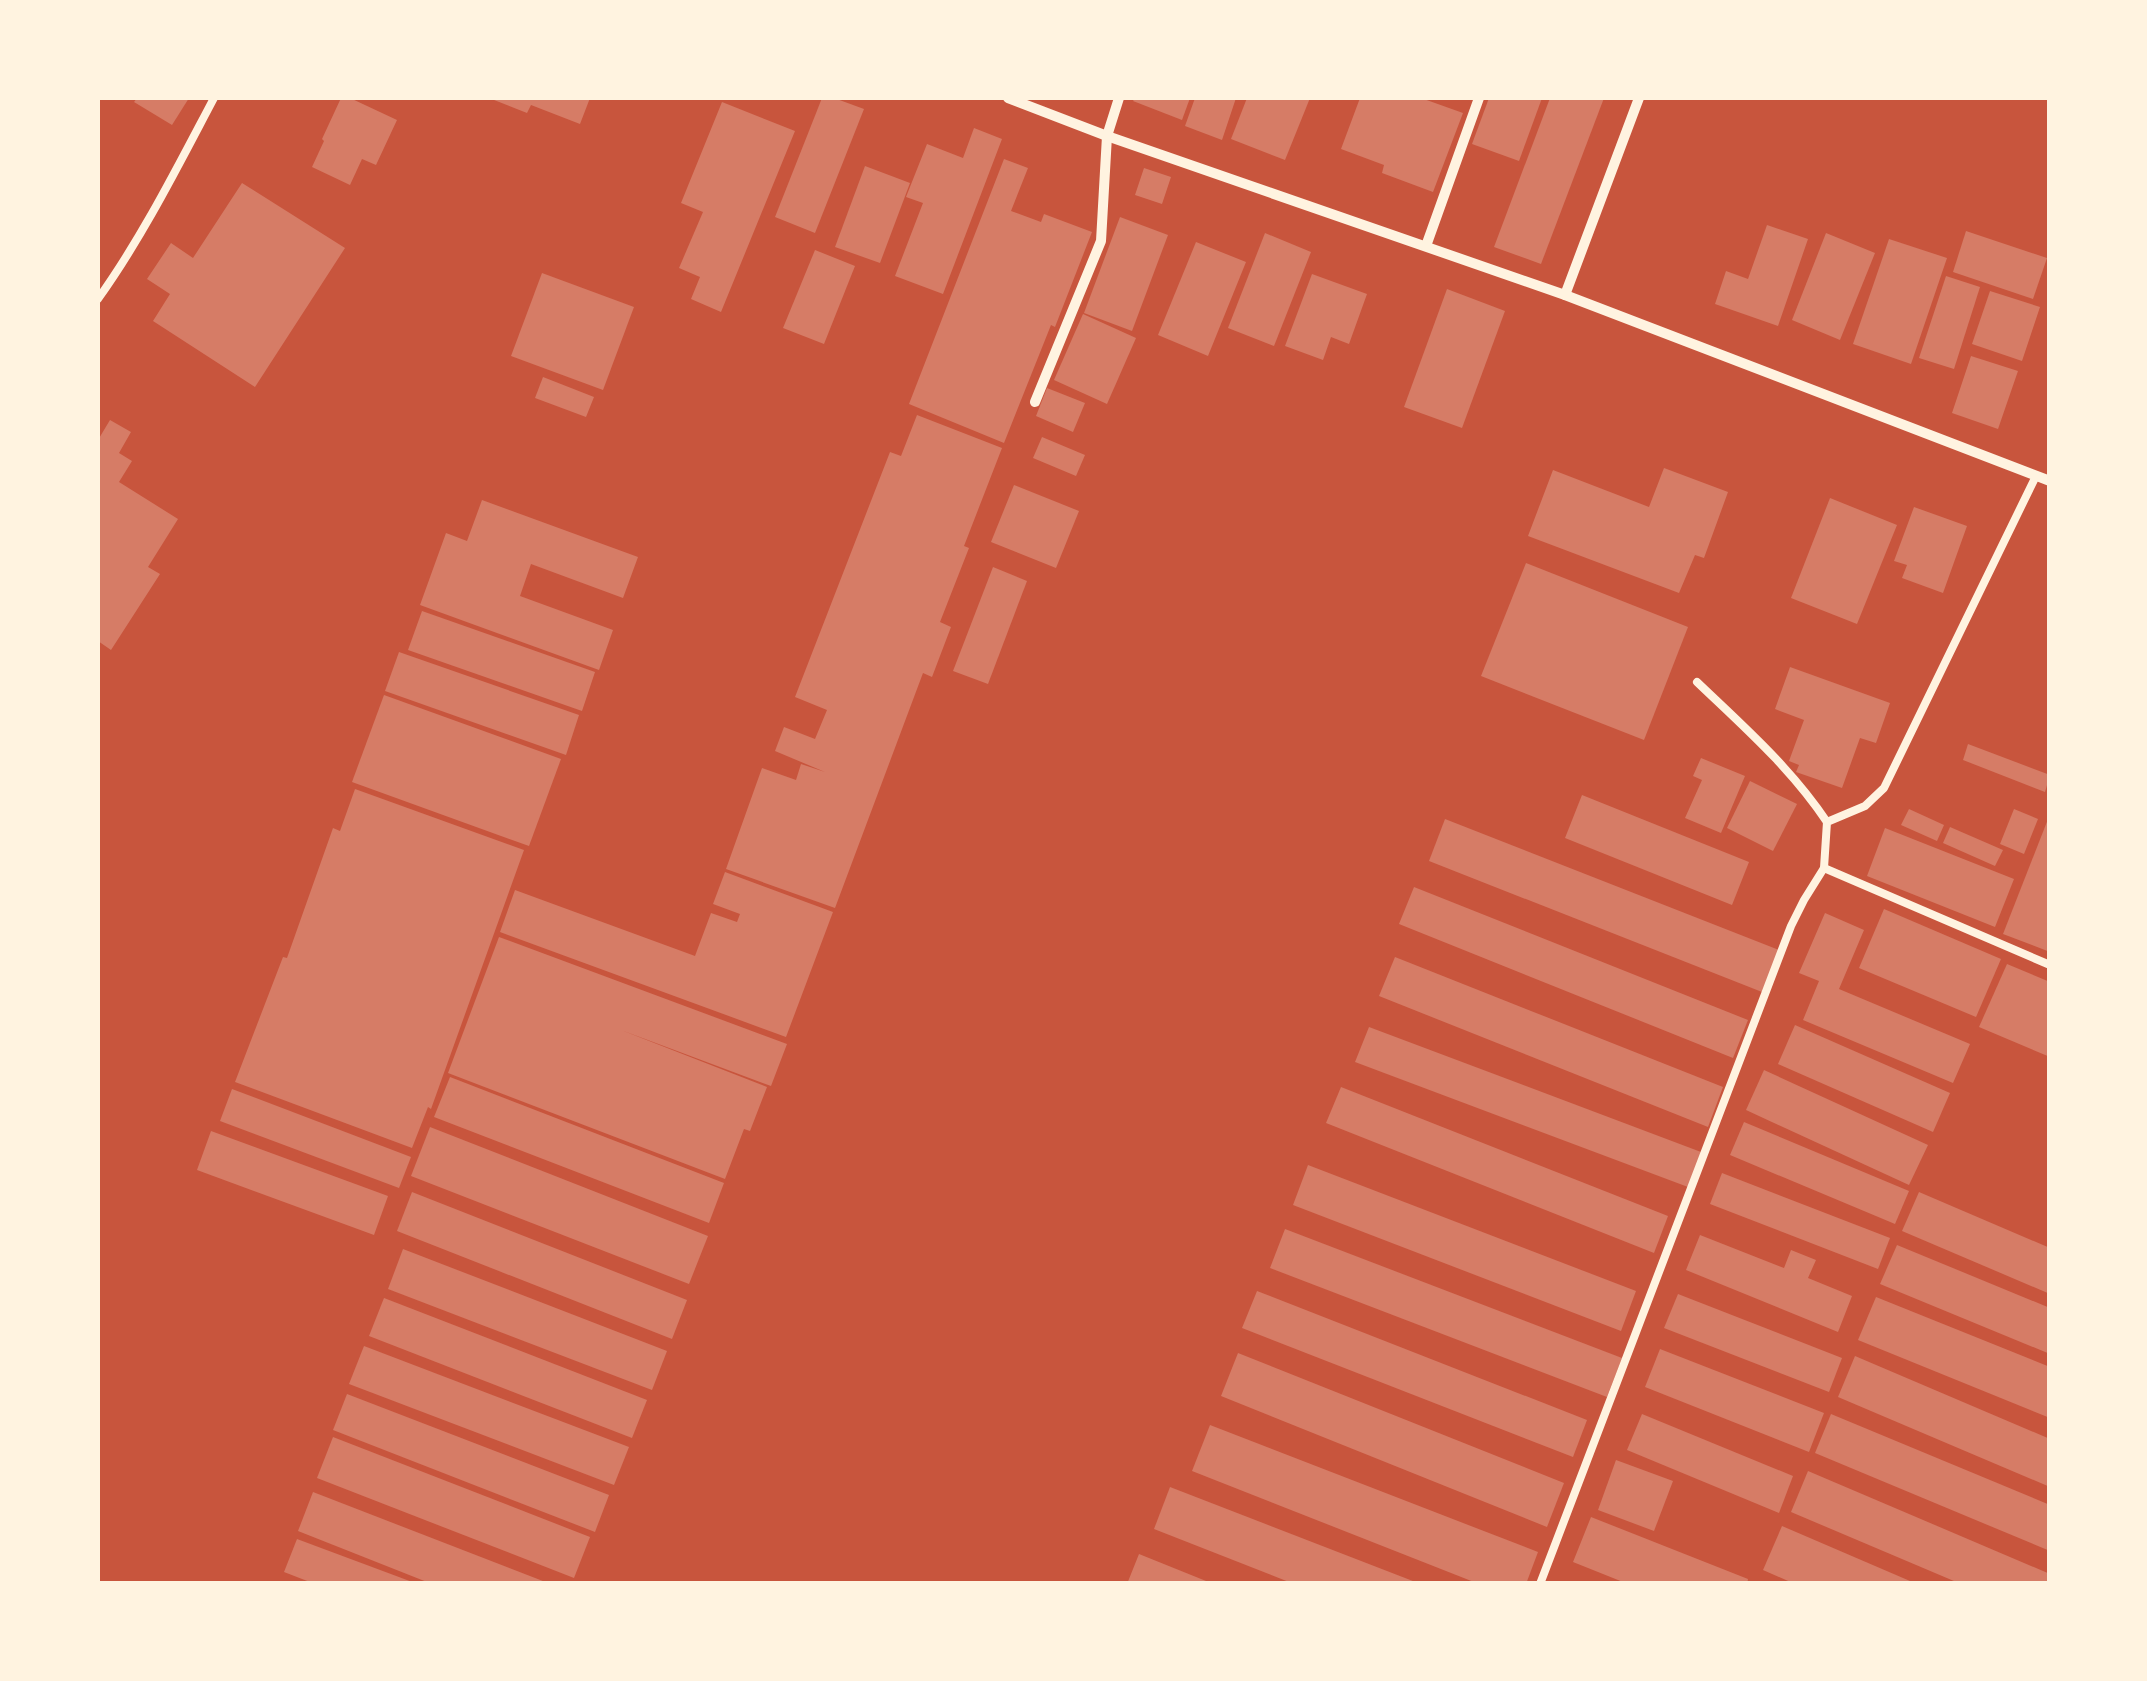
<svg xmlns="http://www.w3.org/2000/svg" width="2147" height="1681" font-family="Overpass,sans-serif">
  <rect width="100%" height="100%" fill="#c8553d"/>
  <g fill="#d67c66">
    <path d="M 137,98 L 189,98 L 172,125 L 134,102 Z"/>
    <path d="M 341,98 L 350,98 L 397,120 L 376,165 L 362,159 L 350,185 L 312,167 L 324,141 L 322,139 Z"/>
    <path d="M 489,98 L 590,98 L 580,124 L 531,105 L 527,113 Z"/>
    <path d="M 822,98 L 834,98 L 864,109 L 815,233 L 775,217 Z"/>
    <path d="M 1135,98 L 1190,98 L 1182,120 L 1133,101 Z"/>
    <path d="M 1195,98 L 1236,98 L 1222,140 L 1185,126 Z"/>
    <path d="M 1247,98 L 1310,98 L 1285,160 L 1231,139 Z"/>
    <path d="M 1360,98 L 1421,98 L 1463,113 L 1433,192 L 1382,173 L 1384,165 L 1341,149 Z"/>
    <path d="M 1489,98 L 1542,98 L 1519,161 L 1472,144 Z"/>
    <path d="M 1550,98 L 1604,98 L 1541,264 L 1494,247 Z"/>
    <path d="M 722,102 L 795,131 L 721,312 L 691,299 L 700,277 L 679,268 L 703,212 L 681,203 Z"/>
    <path d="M 974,128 L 1002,139 L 943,294 L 895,276 L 923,203 L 906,197 L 927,144 L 963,158 Z"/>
    <path d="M 1004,159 L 1028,168 L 1011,211 L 1041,222 L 1044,214 L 1092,232 L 1055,327 L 1051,325 L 1004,443 L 909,404 Z"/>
    <path d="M 865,166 L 910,183 L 880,263 L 835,247 Z"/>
    <path d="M 1144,168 L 1171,177 L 1162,204 L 1135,195 Z"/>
    <path d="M 242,183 L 345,248 L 255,387 L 153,321 L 170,294 L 147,279 L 171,243 L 193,258 Z"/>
    <path d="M 1120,217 L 1168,235 L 1132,331 L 1084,313 Z"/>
    <path d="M 1767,225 L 1808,239 L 1778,326 L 1715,304 L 1726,271 L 1748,279 Z"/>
    <path d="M 1966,231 L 2047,258 L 2033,299 L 1953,272 Z"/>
    <path d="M 1265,233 L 1311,252 L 1274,346 L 1228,328 Z"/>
    <path d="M 1826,233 L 1875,253 L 1840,340 L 1792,320 Z"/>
    <path d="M 1889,239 L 1947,258 L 1911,364 L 1853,344 Z"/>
    <path d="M 1196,242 L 1246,262 L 1208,356 L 1158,335 Z"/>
    <path d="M 815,250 L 855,266 L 824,344 L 783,328 Z"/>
    <path d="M 542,273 L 634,307 L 603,390 L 511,356 Z"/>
    <path d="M 1312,274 L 1367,294 L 1349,344 L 1331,337 L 1323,360 L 1285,346 Z"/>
    <path d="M 1946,276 L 1980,287 L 1954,369 L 1919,358 Z"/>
    <path d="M 1447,289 L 1505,311 L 1462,428 L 1404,407 Z"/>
    <path d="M 1990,291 L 2040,307 L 2022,361 L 1972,344 Z"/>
    <path d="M 1083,314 L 1136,338 L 1107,404 L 1054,380 Z"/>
    <path d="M 1971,356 L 2018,371 L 1998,429 L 1952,413 Z"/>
    <path d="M 543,377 L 594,397 L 586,417 L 535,398 Z"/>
    <path d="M 1047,388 L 1085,403 L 1073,432 L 1036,416 Z"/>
    <path d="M 917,415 L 1002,448 L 964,546 L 969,548 L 940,622 L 951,627 L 932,677 L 923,673 L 835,908 L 726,869 L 762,768 L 796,780 L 801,764 L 825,772 L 775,751 L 784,727 L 815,739 L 827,710 L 795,697 L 890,452 L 901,456 Z"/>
    <path d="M 110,420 L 131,432 L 119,453 L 132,461 L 119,482 L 178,519 L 148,567 L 160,574 L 111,650 L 98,641 L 98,440 Z"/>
    <path d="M 1042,437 L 1085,455 L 1076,476 L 1033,458 Z"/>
    <path d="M 1664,468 L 1728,492 L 1704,558 L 1695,555 L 1679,593 L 1528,536 L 1553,470 L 1649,507 Z"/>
    <path d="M 1014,485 L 1079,511 L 1056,568 L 991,542 Z"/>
    <path d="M 1830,498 L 1897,525 L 1857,624 L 1791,598 Z"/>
    <path d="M 482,500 L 638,557 L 623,598 L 531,564 L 520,596 L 613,630 L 599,670 L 420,605 L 446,533 L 467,541 Z"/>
    <path d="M 1914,507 L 1967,526 L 1943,593 L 1902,578 L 1907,565 L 1894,561 Z"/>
    <path d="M 1526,563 L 1688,627 L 1644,740 L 1481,676 Z"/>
    <path d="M 993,567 L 1027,581 L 988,684 L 953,671 Z"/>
    <path d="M 422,611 L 595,672 L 582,711 L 408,650 Z"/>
    <path d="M 399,652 L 579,715 L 566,755 L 385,691 Z"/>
    <path d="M 1790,667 L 1890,703 L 1876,743 L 1860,738 L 1842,788 L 1796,772 L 1799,765 L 1789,761 L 1804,720 L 1775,709 Z"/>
    <path d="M 384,695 L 561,759 L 529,846 L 352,782 Z"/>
    <path d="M 1968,744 L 2050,775 L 2045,792 L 1963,760 Z"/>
    <path d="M 1701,758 L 1745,776 L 1721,833 L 1685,818 L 1702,780 L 1693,776 Z"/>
    <path d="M 1750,781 L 1797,804 L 1773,851 L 1727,828 Z"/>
    <path d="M 355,789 L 524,850 L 431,1109 L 428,1107 L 412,1148 L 235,1082 L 283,957 L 287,958 L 333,828 L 340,831 Z"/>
    <path d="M 1582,795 L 1749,862 L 1732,905 L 1565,838 Z"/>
    <path d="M 1909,809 L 1944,825 L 1937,841 L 1901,825 Z"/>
    <path d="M 2014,809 L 2038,819 L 2024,854 L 2000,844 Z"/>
    <path d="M 2050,814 L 2050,952 L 2003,934 Z"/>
    <path d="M 1445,819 L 1779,950 L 1762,992 L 1429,861 Z"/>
    <path d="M 1950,827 L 2003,850 L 1995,866 L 1943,843 Z"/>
    <path d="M 1885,828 L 2014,879 L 1995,927 L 1867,876 Z"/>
    <path d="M 725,872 L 833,912 L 786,1037 L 500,932 L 515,890 L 695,956 L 711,913 L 737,922 L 740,914 L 713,904 Z"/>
    <path d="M 1414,887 L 1748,1020 L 1733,1058 L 1399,924 Z"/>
    <path d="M 1884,909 L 2001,959 L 1976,1017 L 1859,968 Z"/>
    <path d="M 1825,913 L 1864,930 L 1839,989 L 1970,1044 L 1953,1083 L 1803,1020 L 1819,981 L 1799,973 Z"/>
    <path d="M 499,937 L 787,1044 L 771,1086 L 621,1030 L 767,1087 L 750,1131 L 744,1129 L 725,1179 L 448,1073 Z"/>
    <path d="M 1395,957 L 1723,1087 L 1708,1127 L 1379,996 Z"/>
    <path d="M 2007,964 L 2050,982 L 2050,1057 L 1979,1027 Z"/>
    <path d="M 1795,1025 L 1950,1093 L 1933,1132 L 1778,1064 Z"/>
    <path d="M 1369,1027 L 1701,1152 L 1688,1187 L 1355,1062 Z"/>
    <path d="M 1764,1070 L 1928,1145 L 1909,1185 L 1746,1110 Z"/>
    <path d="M 450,1077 L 724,1183 L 709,1223 L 434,1117 Z"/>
    <path d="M 1341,1087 L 1668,1216 L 1654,1253 L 1326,1123 Z"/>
    <path d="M 232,1089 L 411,1157 L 399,1188 L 220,1121 Z"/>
    <path d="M 1744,1122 L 1909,1191 L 1895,1224 L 1730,1155 Z"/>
    <path d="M 430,1127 L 708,1236 L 689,1284 L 411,1176 Z"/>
    <path d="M 211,1131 L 388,1196 L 374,1235 L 197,1170 Z"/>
    <path d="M 1308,1165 L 1636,1291 L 1621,1331 L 1293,1205 Z"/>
    <path d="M 1722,1173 L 1890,1238 L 1878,1269 L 1710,1204 Z"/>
    <path d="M 412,1192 L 687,1300 L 672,1339 L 397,1231 Z"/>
    <path d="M 1919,1192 L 2050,1248 L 2050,1294 L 1902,1231 Z"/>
    <path d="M 1285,1229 L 1622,1358 L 1607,1397 L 1270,1268 Z"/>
    <path d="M 1700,1235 L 1784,1268 L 1791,1250 L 1816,1260 L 1808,1278 L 1852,1296 L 1838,1332 L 1686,1270 Z"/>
    <path d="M 1897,1245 L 2050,1308 L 2050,1354 L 1880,1284 Z"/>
    <path d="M 403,1249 L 667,1351 L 652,1390 L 388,1289 Z"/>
    <path d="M 1257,1291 L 1587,1420 L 1573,1457 L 1242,1328 Z"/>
    <path d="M 1678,1294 L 1842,1358 L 1829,1392 L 1664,1328 Z"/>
    <path d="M 1876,1297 L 2050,1367 L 2050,1418 L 1858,1340 Z"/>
    <path d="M 384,1298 L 647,1400 L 632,1438 L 369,1336 Z"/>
    <path d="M 364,1346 L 629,1447 L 614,1485 L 349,1384 Z"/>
    <path d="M 1660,1349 L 1824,1413 L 1809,1452 L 1645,1387 Z"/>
    <path d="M 1238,1353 L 1564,1483 L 1547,1527 L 1221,1396 Z"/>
    <path d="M 1855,1356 L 2050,1439 L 2050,1487 L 1838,1397 Z"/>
    <path d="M 347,1394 L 609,1495 L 595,1532 L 333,1430 Z"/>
    <path d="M 1642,1414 L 1793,1476 L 1779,1513 L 1627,1450 Z"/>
    <path d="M 1831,1414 L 2050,1505 L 2050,1551 L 1815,1453 Z"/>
    <path d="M 1210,1425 L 1538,1552 L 1526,1584 L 1479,1584 L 1192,1471 Z"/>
    <path d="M 333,1437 L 590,1537 L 574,1578 L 317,1478 Z"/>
    <path d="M 1616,1460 L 1673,1481 L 1654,1531 L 1598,1510 Z"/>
    <path d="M 1808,1471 L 2050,1574 L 2050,1584 L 1961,1584 L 1791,1512 Z"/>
    <path d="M 1170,1487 L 1418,1583 L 1418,1584 L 1294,1584 L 1154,1529 Z"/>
    <path d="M 313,1492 L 548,1583 L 548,1584 L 432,1584 L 298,1531 Z"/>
    <path d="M 1591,1517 L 1748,1579 L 1747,1584 L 1628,1584 L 1573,1562 Z"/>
    <path d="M 1782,1526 L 1917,1584 L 1795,1584 L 1763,1570 Z"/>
    <path d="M 297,1539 L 415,1583 L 415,1584 L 315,1584 L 284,1572 Z"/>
    <path d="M 1139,1554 L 1211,1583 L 1211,1584 L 1127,1584 Z"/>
  </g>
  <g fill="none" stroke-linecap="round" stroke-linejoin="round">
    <g stroke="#fff3e0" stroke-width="8">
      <path d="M 98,299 C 143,236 178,166 214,98"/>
      <path d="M 1697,682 C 1743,726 1791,768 1827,822"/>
      <path d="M 1824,868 L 2050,965"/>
      <path d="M 1540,1584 L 1791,926 L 1804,900 L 1824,868 L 1827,822 L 1865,806 L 1884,788 L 2036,476"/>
    </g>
    <g stroke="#fff3e0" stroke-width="10">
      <path d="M 1008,98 L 1107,136 L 1565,295 L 2050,481"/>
      <path d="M 1426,246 L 1479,98"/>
      <path d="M 1565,295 L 1639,98"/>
      <path d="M 1035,402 L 1101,241 L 1107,136 L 1119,98"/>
    </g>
  </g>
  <rect width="2147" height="1681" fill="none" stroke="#fff3e0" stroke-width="200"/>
</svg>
